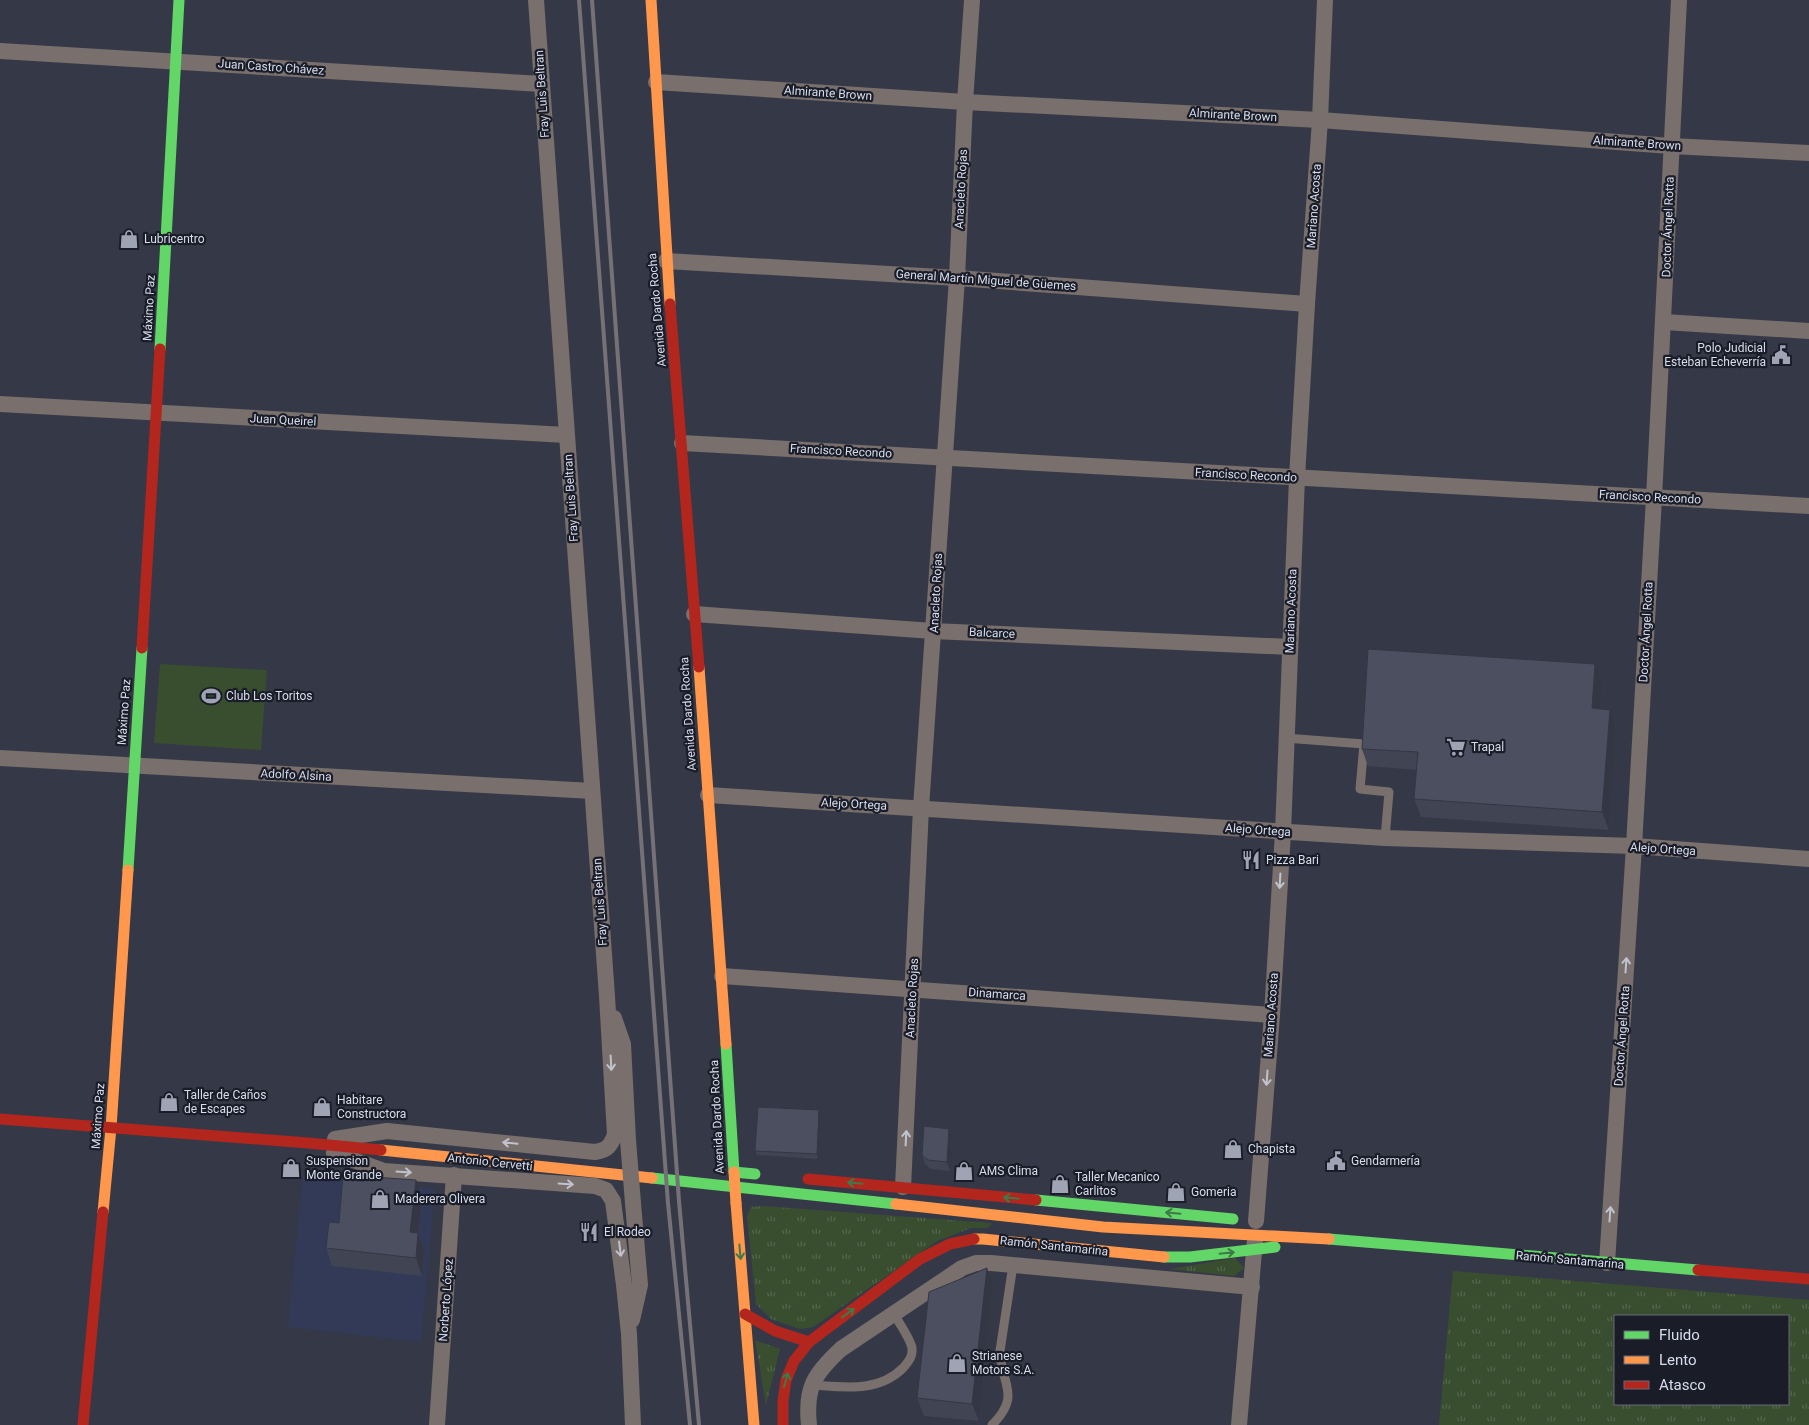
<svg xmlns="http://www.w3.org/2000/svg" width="1809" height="1425" font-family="Roboto,sans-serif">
  <defs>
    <pattern id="grass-tufts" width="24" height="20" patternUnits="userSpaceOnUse" patternTransform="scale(1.25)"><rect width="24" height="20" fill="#384e2f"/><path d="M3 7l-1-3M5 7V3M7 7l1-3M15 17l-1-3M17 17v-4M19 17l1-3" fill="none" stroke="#54674d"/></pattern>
  </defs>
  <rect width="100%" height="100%" fill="#353947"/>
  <path fill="#323a57" d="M 303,1176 L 435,1189 L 421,1342 L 288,1327 Z"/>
  <g fill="url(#grass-tufts)" fill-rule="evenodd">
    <path d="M 763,1206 L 991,1223 L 991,1225 L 987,1228 L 971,1228 L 937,1241 L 813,1327 L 800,1329 L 771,1319 L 756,1304 L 747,1216 L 751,1207 Z"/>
    <path d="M 1235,1258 L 1244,1268 L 1234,1276 L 1170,1269 Z"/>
    <path d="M 1453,1271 L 1809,1300 L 1809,1425 L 1439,1425 ZM 1615,1316 L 1788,1316 L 1788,1404 L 1615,1404 Z"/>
    <path d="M 755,1340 L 780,1349 L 766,1405 Z"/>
  </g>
  <path fill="#384e2f" d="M 160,664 L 267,670 L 261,750 L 154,743 Z"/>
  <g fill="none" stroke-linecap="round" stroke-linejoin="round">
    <g stroke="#796f6c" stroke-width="9">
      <path d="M 1285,738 L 1364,744 L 1360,789 L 1389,792 L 1385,838"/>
      <path d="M 812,1385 C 844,1387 878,1393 903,1368 C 908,1362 913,1357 912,1348 C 910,1338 899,1323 894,1314"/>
      <path d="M 992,1425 C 1022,1395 1001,1385 1000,1351 L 1013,1265"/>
    </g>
    <g stroke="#796f6c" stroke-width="16">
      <path d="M 0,51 L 542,84"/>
      <path d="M 656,82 L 965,102 L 1320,120 L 1671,146 L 1809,153"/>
      <path d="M 666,261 L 957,278 L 1307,304"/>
      <path d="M 1664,322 L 1809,331"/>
      <path d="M 0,404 L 566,435"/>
      <path d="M 682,443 L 1809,506"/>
      <path d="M 694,614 L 933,631 L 1290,647"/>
      <path d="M 0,758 L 592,791"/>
      <path d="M 708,795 L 1385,838 L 1634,846 L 1809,859"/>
      <path d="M 722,976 L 1272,1015"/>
      <path d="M 614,1018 L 623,1044 L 628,1140"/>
      <path d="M 335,1139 L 387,1131 L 595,1152 C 608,1150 610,1146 615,1135 L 607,996 L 536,0"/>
      <path d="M 334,1153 L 384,1171 L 595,1186 L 606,1190 L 613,1201 L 624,1285 L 629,1334 L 633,1425"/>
      <path d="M 903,1187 L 921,808 L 957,278 L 965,102 L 972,0"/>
      <path d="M 1256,1221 L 1272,1015 L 1283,832 L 1297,478 L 1307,304 L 1320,120 L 1325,0"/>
      <path d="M 1607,1263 L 1634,846 L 1654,498 L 1679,0"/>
      <path d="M 632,1320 L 640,1285 L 633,1203"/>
      <path d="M 437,1425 L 454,1175"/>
      <path d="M 809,1425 C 805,1388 814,1374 841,1349 L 962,1268 L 976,1263 L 991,1263 L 1252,1287"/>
      <path d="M 1239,1425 L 1255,1240"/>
    </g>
    <g stroke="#63d668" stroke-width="11">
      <path d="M 160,349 L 179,0"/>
      <path d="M 128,870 L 142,648"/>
      <path d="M 726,1044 L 734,1172 L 755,1174"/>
      <path d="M 652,1178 L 896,1204"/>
      <path d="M 1036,1200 L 1233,1219"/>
      <path d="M 1329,1239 L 1698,1270"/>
      <path d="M 1164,1257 L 1190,1257 L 1275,1247"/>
    </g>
    <g stroke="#ff974d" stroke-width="11">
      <path d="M 651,0 L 670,304"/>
      <path d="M 699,667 L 726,1044"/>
      <path d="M 381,1150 L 652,1178"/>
      <path d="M 736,1203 L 754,1425"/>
      <path d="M 896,1204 L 1103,1227 L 1329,1239"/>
      <path d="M 103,1212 L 111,1128 L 128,870"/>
      <path d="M 974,1239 L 983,1239 L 1164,1257"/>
    </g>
    <g stroke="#b3261e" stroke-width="11">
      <path d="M 670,304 L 699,667"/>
      <path d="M 142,648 L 160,349"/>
      <path d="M 0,1119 L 308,1143 L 381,1150"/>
      <path d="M 808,1179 L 1036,1200"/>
      <path d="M 1698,1270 L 1809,1279"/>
      <path d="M 745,1314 L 775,1331 L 809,1342"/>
      <path d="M 83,1425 L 103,1212"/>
      <path d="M 783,1425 L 783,1401 L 786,1380 L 794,1361 L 809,1342 L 920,1259 L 950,1244 L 974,1239"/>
    </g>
    <g stroke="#767176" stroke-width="4">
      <path d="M 579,0 L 668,1203 L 690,1425"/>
      <path d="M 592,0 L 679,1201 L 699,1425"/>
    </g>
    <path stroke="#796f6c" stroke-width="16" d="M 628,1140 L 633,1203"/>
    <path stroke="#ff974d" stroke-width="11" d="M 734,1172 L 736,1203"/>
  </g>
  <g fill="#404453">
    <path d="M 1602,681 L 1600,709 L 1610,710 L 1616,728 L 1609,830 L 1421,817 L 1414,799 L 1417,770 L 1368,766 L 1362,749 Z"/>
    <path d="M 821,1114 L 818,1159 L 757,1155 L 755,1151 Z"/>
    <path d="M 952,1138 L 950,1171 L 931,1169 L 925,1164 L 922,1155 Z"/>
    <path d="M 422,1198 L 418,1234 L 424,1251 L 422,1276 L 332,1266 L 326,1248 L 339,1223 Z"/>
    <path d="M 993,1286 L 979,1421 L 924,1416 L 917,1398 Z"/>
  </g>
  <g fill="#343743">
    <path d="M 1595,664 L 1602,681 L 1599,726 L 1592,708 Z"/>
    <path d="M 1610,710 L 1616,728 L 1609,830 L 1602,812 Z"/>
    <path d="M 819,1110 L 821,1114 L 818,1159 L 817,1154 Z"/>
    <path d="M 949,1129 L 952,1138 L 950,1171 L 947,1162 Z"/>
    <path d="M 416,1180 L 422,1198 L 418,1234 L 424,1251 L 422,1276 L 416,1258 L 410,1232 Z"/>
    <path d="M 987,1268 L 993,1286 L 979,1421 L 972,1404 Z"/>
  </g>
  <g fill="#4b4f60" stroke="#343743">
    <path d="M 1368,649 L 1595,664 L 1592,708 L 1610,710 L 1602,812 L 1414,799 L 1418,752 L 1362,749 Z"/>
    <path d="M 758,1107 L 819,1110 L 817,1154 L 755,1151 Z"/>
    <path d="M 924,1126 L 949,1129 L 947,1162 L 928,1160 L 922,1155 Z"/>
    <path d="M 343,1175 L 416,1180 L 410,1232 L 418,1233 L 416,1258 L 326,1248 L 329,1222 L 339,1223 Z"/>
    <path d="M 987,1268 L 972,1404 L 917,1398 L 929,1292 Z"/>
  </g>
  <defs><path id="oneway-shaft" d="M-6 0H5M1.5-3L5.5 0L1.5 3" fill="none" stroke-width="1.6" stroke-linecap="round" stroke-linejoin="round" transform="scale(1.25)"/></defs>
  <g stroke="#c0c2ce">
    <use href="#oneway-shaft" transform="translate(1280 881) rotate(93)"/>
    <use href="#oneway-shaft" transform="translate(1626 965) rotate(-86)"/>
    <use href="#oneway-shaft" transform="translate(611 1063) rotate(87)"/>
    <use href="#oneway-shaft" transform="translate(1267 1078) rotate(94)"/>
    <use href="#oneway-shaft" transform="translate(906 1138) rotate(-87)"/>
    <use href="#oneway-shaft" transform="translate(510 1143) rotate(-174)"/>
    <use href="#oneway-shaft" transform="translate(404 1172) rotate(4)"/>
    <use href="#oneway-shaft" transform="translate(566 1184) rotate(4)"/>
    <use href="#oneway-shaft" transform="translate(1610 1214) rotate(-86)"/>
    <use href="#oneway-shaft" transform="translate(620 1249) rotate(83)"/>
  </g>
  <g stroke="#3e7a48">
    <use href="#oneway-shaft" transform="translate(855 1183) rotate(-175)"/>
    <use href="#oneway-shaft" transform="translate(1011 1198) rotate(-175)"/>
    <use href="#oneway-shaft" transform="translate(1173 1213) rotate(-175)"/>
    <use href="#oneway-shaft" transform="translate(740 1252) rotate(85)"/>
    <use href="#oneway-shaft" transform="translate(1227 1253) rotate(-6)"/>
    <use href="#oneway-shaft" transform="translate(848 1313) rotate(-36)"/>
    <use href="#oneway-shaft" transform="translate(786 1380) rotate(-74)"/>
  </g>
  <defs>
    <g id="shop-bare" transform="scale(1.5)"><path d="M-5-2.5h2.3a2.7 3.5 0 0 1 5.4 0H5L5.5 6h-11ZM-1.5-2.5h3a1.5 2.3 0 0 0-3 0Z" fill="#9fa4b4" stroke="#1a1d28" stroke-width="2.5" paint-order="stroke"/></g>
    <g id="civic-bare" transform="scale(1.5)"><path d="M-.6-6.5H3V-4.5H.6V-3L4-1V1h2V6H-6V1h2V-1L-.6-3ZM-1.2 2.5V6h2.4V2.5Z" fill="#9fa4b4" stroke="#1a1d28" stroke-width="2.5" paint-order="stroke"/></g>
    <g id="stadium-bare" transform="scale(1.5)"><path d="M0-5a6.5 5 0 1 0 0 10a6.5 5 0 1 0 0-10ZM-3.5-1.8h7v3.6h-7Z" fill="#9fa4b4" stroke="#1a1d28" stroke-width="2.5" paint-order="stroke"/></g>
    <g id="supermarket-bare" transform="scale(1.5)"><path d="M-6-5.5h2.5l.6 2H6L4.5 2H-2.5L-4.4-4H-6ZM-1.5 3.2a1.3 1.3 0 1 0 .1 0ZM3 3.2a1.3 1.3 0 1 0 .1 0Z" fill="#9fa4b4" stroke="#1a1d28" stroke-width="2.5" paint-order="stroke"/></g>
    <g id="restaurant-bare" transform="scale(1.5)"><path d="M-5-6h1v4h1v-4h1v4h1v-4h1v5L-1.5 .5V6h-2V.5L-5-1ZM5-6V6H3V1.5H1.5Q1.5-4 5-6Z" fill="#9fa4b4" stroke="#1a1d28" stroke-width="2.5" paint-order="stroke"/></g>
  </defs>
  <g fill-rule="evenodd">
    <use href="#shop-bare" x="129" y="239"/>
    <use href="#civic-bare" x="1781" y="355"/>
    <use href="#stadium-bare" x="211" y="696"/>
    <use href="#supermarket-bare" x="1456" y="747"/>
    <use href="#restaurant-bare" x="1251" y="860"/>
    <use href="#shop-bare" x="169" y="1102"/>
    <use href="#shop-bare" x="322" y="1107"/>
    <use href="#shop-bare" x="1233" y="1149"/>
    <use href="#civic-bare" x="1336" y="1161"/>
    <use href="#shop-bare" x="291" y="1168"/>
    <use href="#shop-bare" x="964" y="1171"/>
    <use href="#shop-bare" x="1060" y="1184"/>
    <use href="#shop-bare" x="1176" y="1192"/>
    <use href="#shop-bare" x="380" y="1199"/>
    <use href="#restaurant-bare" x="589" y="1232"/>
    <use href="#shop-bare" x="957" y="1363"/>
  </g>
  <g text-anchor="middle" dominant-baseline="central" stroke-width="4.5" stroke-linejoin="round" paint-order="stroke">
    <g font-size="12" fill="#d8ddee" stroke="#1a1d28">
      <text transform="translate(271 67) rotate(4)">Juan Castro Chávez</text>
      <text transform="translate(828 93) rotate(4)">Almirante Brown</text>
      <text transform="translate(542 94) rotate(-94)">Fray Luis Beltran</text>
      <text transform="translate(1233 115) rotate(3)">Almirante Brown</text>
      <text transform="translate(1637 143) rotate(4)">Almirante Brown</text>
      <text transform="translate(961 189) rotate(-87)">Anacleto Rojas</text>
      <text transform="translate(1314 206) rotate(-86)">Mariano Acosta</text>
      <text transform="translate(1668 227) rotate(-88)">Doctor Ángel Rotta</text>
      <text transform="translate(986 280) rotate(4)">General Martín Miguel de Güemes</text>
      <text transform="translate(149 308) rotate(-87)">Máximo Paz</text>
      <text transform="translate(657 310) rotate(-95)">Avenida Dardo Rocha</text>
      <text transform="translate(283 420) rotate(3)">Juan Queirel</text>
      <text transform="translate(841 451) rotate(3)">Francisco Recondo</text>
      <text transform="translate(1246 475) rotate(3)">Francisco Recondo</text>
      <text transform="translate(1650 497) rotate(3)">Francisco Recondo</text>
      <text transform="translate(571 498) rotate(-94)">Fray Luis Beltran</text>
      <text transform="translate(936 593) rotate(-87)">Anacleto Rojas</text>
      <text transform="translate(1291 611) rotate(-88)">Mariano Acosta</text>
      <text transform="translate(1646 632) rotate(-87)">Doctor Ángel Rotta</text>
      <text transform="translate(992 633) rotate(3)">Balcarce</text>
      <text transform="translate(124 712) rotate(-86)">Máximo Paz</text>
      <text transform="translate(688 714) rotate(-94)">Avenida Dardo Rocha</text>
      <text transform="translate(296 775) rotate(3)">Adolfo Alsina</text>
      <text transform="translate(854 804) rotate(3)">Alejo Ortega</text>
      <text transform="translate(1258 830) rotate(4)">Alejo Ortega</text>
      <text transform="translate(1663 849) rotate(4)">Alejo Ortega</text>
      <text transform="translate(600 902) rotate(-94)">Fray Luis Beltran</text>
      <text transform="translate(997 994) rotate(4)">Dinamarca</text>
      <text transform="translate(912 998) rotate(-87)">Anacleto Rojas</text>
      <text transform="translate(1271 1015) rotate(-86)">Mariano Acosta</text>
      <text transform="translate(1622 1036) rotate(-86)">Doctor Ángel Rotta</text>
      <text transform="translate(98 1116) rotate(-86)">Máximo Paz</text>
      <text transform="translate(717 1117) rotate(-93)">Avenida Dardo Rocha</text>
      <text transform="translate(490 1162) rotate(6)">Antonio Cervetti</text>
      <text transform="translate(1054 1246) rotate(6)">Ramón Santamarina</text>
      <text transform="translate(1570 1260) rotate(5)">Ramón Santamarina</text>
      <text transform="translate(446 1300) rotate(-86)">Norberto López</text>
    </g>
    <g font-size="12" fill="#d8ddee" stroke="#1a1d28" text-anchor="start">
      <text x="144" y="239">Lubricentro</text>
      <text x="1766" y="348" text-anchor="end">Polo Judicial<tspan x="1766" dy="14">Esteban Echeverría</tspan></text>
      <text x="226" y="696">Club Los Toritos</text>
      <text x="1471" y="747">Trapal</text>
      <text x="1266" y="860">Pizza Bari</text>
      <text x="184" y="1095">Taller de Caños<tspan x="184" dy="14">de Escapes</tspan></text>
      <text x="337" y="1100">Habitare<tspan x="337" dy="14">Constructora</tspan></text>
      <text x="1248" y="1149">Chapista</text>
      <text x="306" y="1161">Suspension<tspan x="306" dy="14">Monte Grande</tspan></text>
      <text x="1351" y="1161">Gendarmería</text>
      <text x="979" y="1171">AMS Clima</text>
      <text x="1075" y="1177">Taller Mecanico<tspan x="1075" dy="14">Carlitos</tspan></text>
      <text x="1191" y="1192">Gomeria</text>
      <text x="395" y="1199">Maderera Olivera</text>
      <text x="604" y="1232">El Rodeo</text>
      <text x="972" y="1356">Strianese<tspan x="972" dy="14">Motors S.A.</tspan></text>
    </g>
  </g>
  <rect x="1614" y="1315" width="175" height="90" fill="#1a1d28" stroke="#666a77"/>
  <rect x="1624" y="1331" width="25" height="8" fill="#63d668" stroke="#666a77"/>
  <text x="1659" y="1340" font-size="15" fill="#d8ddee">Fluido</text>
  <rect x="1624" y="1356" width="25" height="8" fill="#ff974d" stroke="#666a77"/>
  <text x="1659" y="1365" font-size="15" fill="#d8ddee">Lento</text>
  <rect x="1624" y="1381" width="25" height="8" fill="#b3261e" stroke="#666a77"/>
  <text x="1659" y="1390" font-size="15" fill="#d8ddee">Atasco</text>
</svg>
